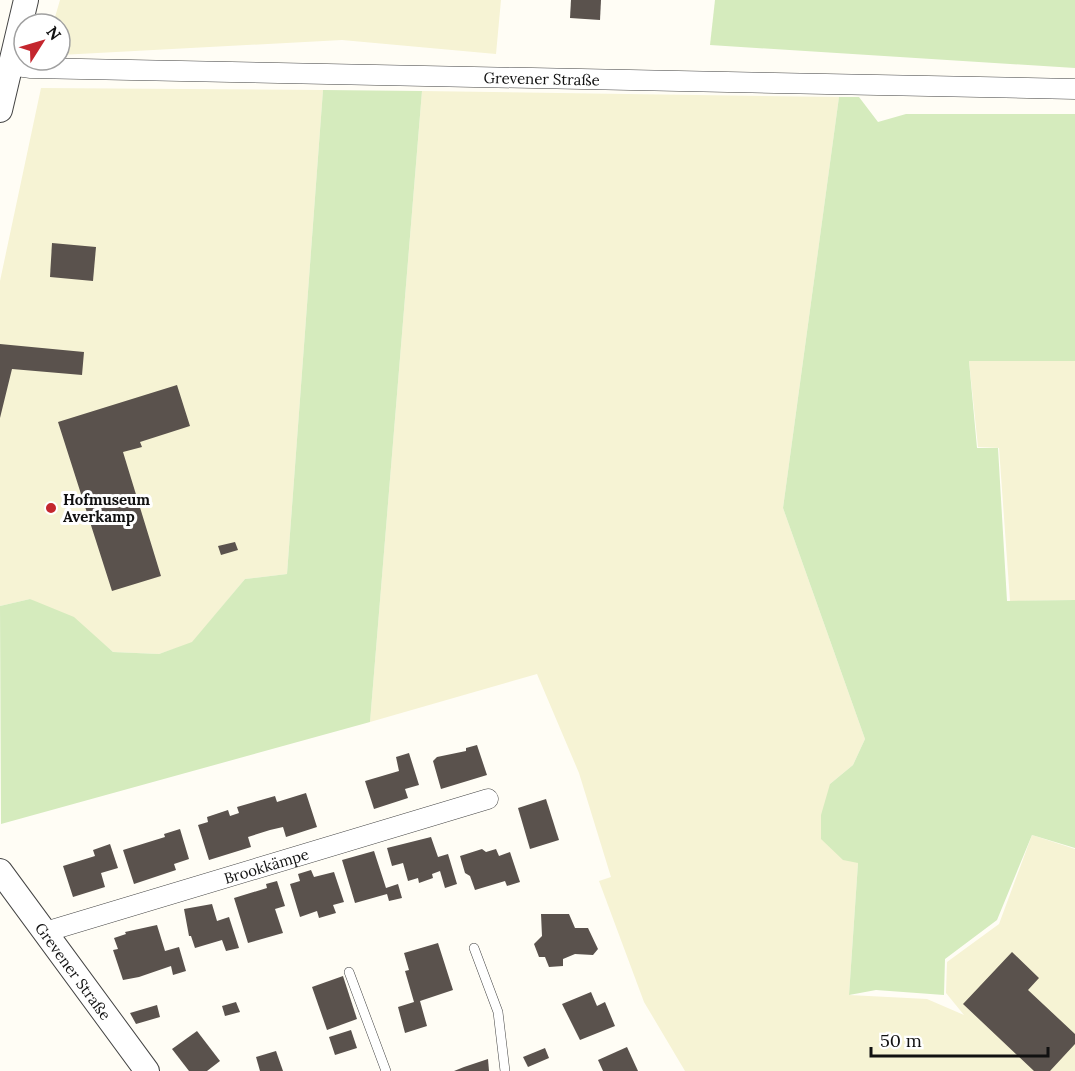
<svg xmlns="http://www.w3.org/2000/svg" width="1075" height="1071" font-family="Lora,serif">
  <rect width="100%" height="100%" fill="#fffdf5"/>
  <g fill="#f6f3d4">
    <path d="M 60,0 L 501,0 L 496,54 L 342,40 L 60,55 L 60,24 L 53,24 Z"/>
    <path d="M 41,88 L 323,90 L 287,574 L 245,579 L 192,643 L 159,654 L 113,652 L 100,641 L 30,599 L 0,606 L 0,281 Z"/>
    <path d="M 422,91 L 839,97 L 783,508 L 865,739 L 853,765 L 830,784 L 858,863 L 849,995 L 927,999 L 964,1015 L 946,993 L 947,962 L 999,924 L 1032,835 L 1075,849 L 1075,1071 L 685,1071 L 644,1002 L 599,881 L 611,877 L 579,773 L 537,674 L 370,722 Z"/>
    <path d="M 969,361 L 1075,361 L 1075,600 L 1010,601 L 999,448 L 978,447 Z"/>
  </g>
  <g fill="#d5ebbd">
    <path d="M 715,0 L 1075,0 L 1075,68 L 710,45 Z"/>
    <path d="M 323,90 L 422,91 L 370,722 L 1,824 L 0,606 L 30,599 L 74,617 L 113,652 L 159,654 L 192,642 L 245,579 L 287,574 Z"/>
    <path d="M 839,97 L 859,97 L 878,122 L 906,114 L 1075,114 L 1075,361 L 969,361 L 977,448 L 998,448 L 1007,601 L 1075,600 L 1075,848 L 1032,835 L 997,920 L 945,959 L 944,995 L 876,990 L 849,995 L 858,863 L 843,860 L 821,839 L 821,815 L 830,784 L 853,765 L 865,739 L 783,508 Z"/>
  </g>
  <g fill="#5a524d">
    <path d="M 571,0 L 601,0 L 600,20 L 570,18 Z"/>
    <path d="M 52,243 L 96,247 L 93,281 L 50,277 Z"/>
    <path d="M 0,344 L 84,352 L 82,375 L 12,369 L 0,418 Z"/>
    <path d="M 177,385 L 190,426 L 140,442 L 142,447 L 123,452 L 161,576 L 112,591 L 58,422 Z"/>
    <path d="M 235,542 L 238,550 L 221,555 L 218,546 Z"/>
    <path d="M 477,745 L 487,775 L 441,789 L 433,761 L 437,757 L 466,751 L 466,748 Z"/>
    <path d="M 409,753 L 419,785 L 405,789 L 408,798 L 374,809 L 365,781 L 399,771 L 396,757 Z"/>
    <path d="M 306,793 L 317,827 L 286,837 L 283,827 L 270,830 L 248,837 L 251,847 L 209,860 L 198,825 L 208,822 L 207,817 L 228,810 L 230,816 L 239,813 L 237,807 L 275,796 L 277,802 Z"/>
    <path d="M 546,799 L 559,840 L 530,849 L 518,808 Z"/>
    <path d="M 180,829 L 189,859 L 174,864 L 176,870 L 134,884 L 123,850 L 165,837 L 164,834 Z"/>
    <path d="M 431,837 L 438,857 L 448,854 L 457,884 L 445,888 L 440,871 L 432,874 L 433,878 L 419,883 L 418,878 L 408,881 L 403,863 L 392,866 L 387,848 Z"/>
    <path d="M 110,844 L 118,868 L 101,873 L 105,887 L 73,897 L 63,866 L 95,856 L 93,850 Z"/>
    <path d="M 482,849 L 486,852 L 496,849 L 499,856 L 510,852 L 520,882 L 507,886 L 505,881 L 475,890 L 470,876 L 465,873 L 460,856 Z"/>
    <path d="M 374,851 L 386,888 L 398,884 L 402,898 L 389,901 L 387,894 L 355,903 L 342,860 Z"/>
    <path d="M 311,870 L 314,877 L 334,872 L 344,902 L 333,905 L 336,913 L 319,918 L 317,911 L 300,917 L 290,884 L 300,881 L 298,874 Z"/>
    <path d="M 277,881 L 285,906 L 275,909 L 283,933 L 248,943 L 234,898 L 267,888 L 266,884 Z"/>
    <path d="M 212,904 L 217,921 L 229,917 L 239,948 L 226,951 L 222,940 L 195,948 L 191,936 L 189,936 L 184,909 Z"/>
    <path d="M 541,914 L 569,914 L 575,928 L 588,928 L 598,949 L 593,955 L 575,954 L 563,959 L 563,966 L 549,967 L 545,957 L 539,957 L 534,944 L 542,936 Z"/>
    <path d="M 157,925 L 165,951 L 179,947 L 186,971 L 173,975 L 171,966 L 139,977 L 123,980 L 113,950 L 118,949 L 114,938 L 126,934 L 125,932 Z"/>
    <path d="M 438,943 L 453,990 L 420,1001 L 427,1026 L 405,1033 L 398,1007 L 414,1002 L 405,971 L 409,970 L 404,953 Z"/>
    <path d="M 1012,952 L 1039,978 L 1028,990 L 1075,1034 L 1075,1044 L 1050,1071 L 1034,1071 L 963,1004 Z"/>
    <path d="M 343,976 L 357,1019 L 327,1030 L 312,987 Z"/>
    <path d="M 591,992 L 597,1006 L 605,1002 L 615,1026 L 580,1040 L 562,1004 Z"/>
    <path d="M 236,1002 L 240,1012 L 225,1016 L 222,1006 Z"/>
    <path d="M 157,1005 L 160,1017 L 136,1024 L 130,1013 Z"/>
    <path d="M 351,1030 L 357,1048 L 335,1055 L 329,1037 Z"/>
    <path d="M 197,1031 L 220,1061 L 207,1071 L 189,1071 L 172,1049 Z"/>
    <path d="M 627,1047 L 638,1071 L 603,1071 L 598,1060 Z"/>
    <path d="M 545,1048 L 549,1058 L 528,1067 L 523,1057 Z"/>
    <path d="M 276,1051 L 283,1071 L 260,1071 L 256,1057 Z"/>
    <path d="M 488,1059 L 489,1071 L 454,1071 L 464,1067 Z"/>
  </g>
  <g fill="none" stroke-linecap="round" stroke-linejoin="round">
    <g stroke="#444" stroke-width="10">
      <g id="service">
        <path d="M 474,948 L 498,1012 L 505,1071"/>
        <path d="M 349,972 L 386,1071"/>
      </g>
    </g>
    <g stroke="#444" stroke-width="21">
      <g id="minor">
        <path id="s1" d="M 10,65 L 31,68 L 1075,89"/>
        <path id="s2" d="M 45,932 L 488,799"/>
      </g>
    </g>
    <g stroke="#444" stroke-width="26">
      <g id="tertiary">
        <path d="M 0,110 L 26,0"/>
        <path id="s3" d="M 0,871 L 147,1071"/>
      </g>
    </g>
    <use href="#service" stroke="#fff" stroke-width="9"/>
    <use href="#minor" stroke="#fff" stroke-width="20"/>
    <use href="#tertiary" stroke="#fff" stroke-width="24"/>
  </g>
  <circle fill="#c4262e" stroke="#fff" stroke-width="2" cx="51" cy="508" r="6"/>
  <g text-anchor="middle" dominant-baseline="central" stroke-width="6" stroke-linejoin="round" paint-order="stroke">
    <g font-size="15" fill="#111" stroke="#fff">
      <text stroke="none"><textPath href="#s1" startOffset="532">Grevener Straße</textPath></text>
      <text stroke="none"><textPath href="#s2" startOffset="231">Brookkämpe</textPath></text>
      <text stroke="none"><textPath href="#s3" startOffset="124">Grevener Straße</textPath></text>
    </g>
    <g font-size="15" font-weight="bold" fill="#111" stroke="#fff" text-anchor="start">
      <text x="63" y="499">Hofmuseum<tspan x="63" dy="17">Averkamp</tspan></text>
    </g>
  </g>
  <g transform="translate(42 42) rotate(53)"><circle r="28" fill="#ffffff" stroke="#a0a0a0" stroke-width="1.5"/>
  <path d="M0-4.5L10 22L0 15L-10 22Z" fill="#c4262e"/>
  <text y="-9" font-size="16" font-weight="bold" text-anchor="middle" fill="#111111">N</text>
  </g>
  <path d="M871 1047v9h177v-9" fill="none" stroke="#111111" stroke-width="3"/>
  <text x="880" y="1047" font-size="18" fill="#111111" stroke="#ffffff" stroke-width="4.5" paint-order="stroke">50 m</text>
</svg>
